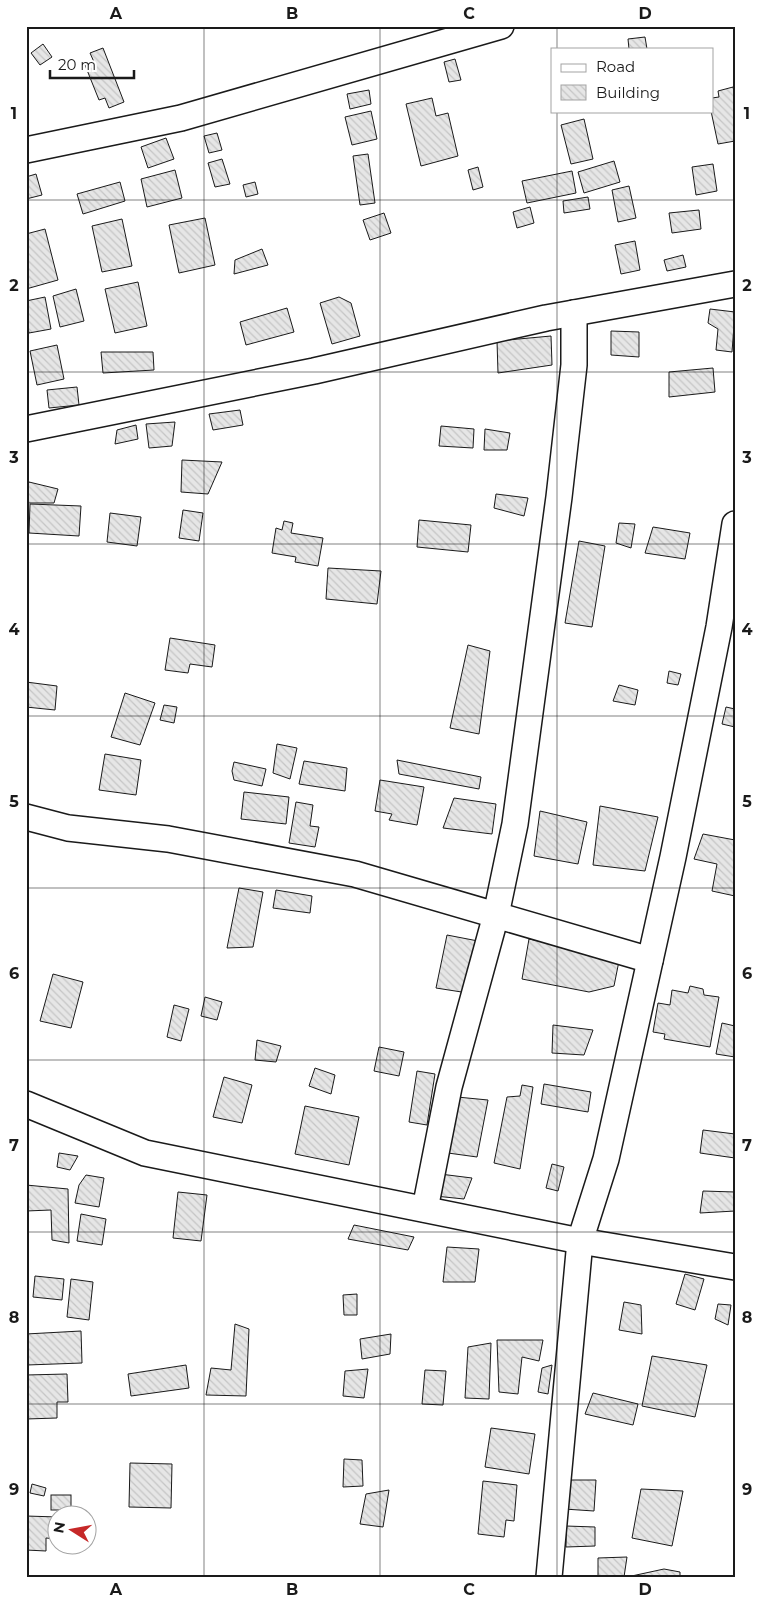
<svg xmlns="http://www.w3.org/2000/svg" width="761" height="1603" font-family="Montserrat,sans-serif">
  <defs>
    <pattern id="building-back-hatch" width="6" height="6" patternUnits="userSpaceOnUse" patternTransform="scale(1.25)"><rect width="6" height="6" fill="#e6e6e6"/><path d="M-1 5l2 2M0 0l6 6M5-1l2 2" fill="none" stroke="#c5c5c5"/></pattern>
  </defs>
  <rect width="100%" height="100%" fill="#fff"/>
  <g fill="url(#building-back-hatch)" stroke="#1a1a1a">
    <path d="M 645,37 L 647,49 L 629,49 L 628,39 Z"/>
    <path d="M 43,44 L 52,57 L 40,65 L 31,53 Z"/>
    <path d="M 103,48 L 124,102 L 109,108 L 105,98 L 99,100 L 85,65 L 94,62 L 90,53 Z"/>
    <path d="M 455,59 L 461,80 L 449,82 L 444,62 Z"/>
    <path d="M 733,87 L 735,95 L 735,141 L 718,144 L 711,111 L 712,98 L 719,97 L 718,91 Z"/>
    <path d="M 369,90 L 371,104 L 350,109 L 347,94 Z"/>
    <path d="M 432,98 L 436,116 L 448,113 L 458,156 L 421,166 L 406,104 Z"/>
    <path d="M 371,111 L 377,139 L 352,145 L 345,117 Z"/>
    <path d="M 584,119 L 593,159 L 571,164 L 561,125 Z"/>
    <path d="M 217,133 L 222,150 L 209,153 L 204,136 Z"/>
    <path d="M 166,138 L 174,159 L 148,168 L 141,147 Z"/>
    <path d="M 368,154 L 375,203 L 360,205 L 353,156 Z"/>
    <path d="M 222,159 L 230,184 L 215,187 L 208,163 Z"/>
    <path d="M 614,161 L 620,182 L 584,193 L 578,172 Z"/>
    <path d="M 713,164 L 717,191 L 696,195 L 692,167 Z"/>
    <path d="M 478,167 L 483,187 L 473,190 L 468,170 Z"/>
    <path d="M 175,170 L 182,198 L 147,207 L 141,179 Z"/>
    <path d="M 572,171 L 576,193 L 527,203 L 522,181 Z"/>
    <path d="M 36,174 L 42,195 L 26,199 L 26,177 Z"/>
    <path d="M 120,182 L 125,201 L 83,214 L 77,194 Z"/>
    <path d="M 255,182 L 258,194 L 246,197 L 243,185 Z"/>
    <path d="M 629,186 L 636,218 L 618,222 L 612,190 Z"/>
    <path d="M 588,197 L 590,209 L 564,213 L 563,201 Z"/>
    <path d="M 530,207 L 534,223 L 517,228 L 513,212 Z"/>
    <path d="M 699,210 L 701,229 L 672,233 L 669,213 Z"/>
    <path d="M 384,213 L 391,233 L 370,240 L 363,220 Z"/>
    <path d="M 205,218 L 215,265 L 179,273 L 169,225 Z"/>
    <path d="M 122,219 L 132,266 L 102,272 L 92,226 Z"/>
    <path d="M 45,229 L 58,280 L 26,289 L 26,234 Z"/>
    <path d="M 635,241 L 640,270 L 621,274 L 615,245 Z"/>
    <path d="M 262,249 L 268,265 L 234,274 L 235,260 Z"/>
    <path d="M 683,255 L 686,267 L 667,271 L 664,260 Z"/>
    <path d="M 138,282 L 147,326 L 115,333 L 105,289 Z"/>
    <path d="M 76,289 L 84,321 L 60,327 L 53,296 Z"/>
    <path d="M 45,297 L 51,329 L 29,333 L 26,318 L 26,301 Z"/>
    <path d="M 339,297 L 351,303 L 360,336 L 332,344 L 320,303 Z"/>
    <path d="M 287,308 L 294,332 L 246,345 L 240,322 Z"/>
    <path d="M 710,309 L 735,312 L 732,352 L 716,350 L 718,329 L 708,323 Z"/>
    <path d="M 611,331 L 639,332 L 639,357 L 611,355 Z"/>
    <path d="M 551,336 L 552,365 L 498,373 L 497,341 Z"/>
    <path d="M 57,345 L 64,379 L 37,385 L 30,351 Z"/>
    <path d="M 101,352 L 153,352 L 154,370 L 103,373 Z"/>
    <path d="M 713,368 L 715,392 L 669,397 L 669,372 Z"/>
    <path d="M 77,387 L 79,405 L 49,408 L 47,390 Z"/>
    <path d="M 240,410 L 243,425 L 213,430 L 209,414 Z"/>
    <path d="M 175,422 L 172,446 L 149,448 L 146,424 Z"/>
    <path d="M 136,425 L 138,439 L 115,444 L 117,430 Z"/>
    <path d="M 441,426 L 474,429 L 473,448 L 439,446 Z"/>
    <path d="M 485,429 L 510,433 L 507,450 L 484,450 Z"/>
    <path d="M 182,460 L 222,462 L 208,494 L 181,492 Z"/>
    <path d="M 29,482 L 58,489 L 54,503 L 26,503 L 26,490 Z"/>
    <path d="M 496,494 L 528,498 L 524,516 L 494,508 Z"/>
    <path d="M 30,504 L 81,506 L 79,536 L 29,533 Z"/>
    <path d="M 183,510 L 203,513 L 199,541 L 179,538 Z"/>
    <path d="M 110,513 L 141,517 L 137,546 L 107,542 Z"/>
    <path d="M 419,520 L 471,525 L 468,552 L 417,547 Z"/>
    <path d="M 284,521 L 293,523 L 291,533 L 323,538 L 318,566 L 295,562 L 296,557 L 272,553 L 276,528 L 282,530 Z"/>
    <path d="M 619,523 L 635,524 L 631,548 L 616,543 Z"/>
    <path d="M 653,527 L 690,533 L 685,559 L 645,553 Z"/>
    <path d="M 579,541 L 605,546 L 592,627 L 565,623 Z"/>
    <path d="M 328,568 L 381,571 L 377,604 L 326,599 Z"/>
    <path d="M 170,638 L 215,645 L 212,667 L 190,664 L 188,673 L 165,670 Z"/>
    <path d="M 468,645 L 490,651 L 479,734 L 450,728 Z"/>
    <path d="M 669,671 L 681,674 L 678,685 L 667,683 Z"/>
    <path d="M 26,682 L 57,686 L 55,710 L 26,707 Z"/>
    <path d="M 619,685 L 638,690 L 635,705 L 613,701 Z"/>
    <path d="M 125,693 L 155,703 L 140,745 L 111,737 Z"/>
    <path d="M 164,705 L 177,707 L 174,723 L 160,720 Z"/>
    <path d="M 726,707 L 735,709 L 735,727 L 722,724 Z"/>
    <path d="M 277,744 L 297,748 L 290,779 L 273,773 Z"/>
    <path d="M 105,754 L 141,760 L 136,795 L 99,790 Z"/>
    <path d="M 397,760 L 481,777 L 479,789 L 399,774 Z"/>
    <path d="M 304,761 L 347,768 L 345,791 L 299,784 Z"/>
    <path d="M 234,762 L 266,769 L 262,786 L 234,780 L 232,771 Z"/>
    <path d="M 380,780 L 424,787 L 417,825 L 389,820 L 392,814 L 375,811 Z"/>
    <path d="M 244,792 L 289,797 L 286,824 L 241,819 Z"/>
    <path d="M 454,798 L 496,804 L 492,834 L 443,828 Z"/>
    <path d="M 296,802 L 313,805 L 310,826 L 319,827 L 315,847 L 289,843 Z"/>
    <path d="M 600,806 L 658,817 L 645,871 L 593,865 Z"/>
    <path d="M 540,811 L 587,822 L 578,864 L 534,856 Z"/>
    <path d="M 703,834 L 735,840 L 735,896 L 712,891 L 717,864 L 694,859 Z"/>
    <path d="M 239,888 L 263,892 L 253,947 L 227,948 Z"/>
    <path d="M 276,890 L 312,896 L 310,913 L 273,908 Z"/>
    <path d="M 447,935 L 478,941 L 468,993 L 436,988 Z"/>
    <path d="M 529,939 L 620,956 L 614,986 L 589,992 L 522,979 Z"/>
    <path d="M 53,974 L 83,982 L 71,1028 L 40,1021 Z"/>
    <path d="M 690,986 L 703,989 L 704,995 L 719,997 L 710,1047 L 664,1039 L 665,1034 L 653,1032 L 658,1003 L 670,1005 L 672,990 L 688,993 Z"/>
    <path d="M 205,997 L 222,1002 L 217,1020 L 201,1016 Z"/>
    <path d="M 174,1005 L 189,1009 L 181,1041 L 167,1037 Z"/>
    <path d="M 722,1023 L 735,1026 L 735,1057 L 716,1054 Z"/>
    <path d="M 553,1025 L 593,1030 L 584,1055 L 552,1053 Z"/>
    <path d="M 257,1040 L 281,1046 L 276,1062 L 255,1060 Z"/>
    <path d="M 379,1047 L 404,1052 L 399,1076 L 374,1071 Z"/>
    <path d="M 315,1068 L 335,1075 L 331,1094 L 309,1086 Z"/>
    <path d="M 417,1071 L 435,1074 L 427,1125 L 409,1122 Z"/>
    <path d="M 224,1077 L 252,1085 L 242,1123 L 213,1117 Z"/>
    <path d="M 544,1084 L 591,1092 L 588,1112 L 541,1104 Z"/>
    <path d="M 522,1085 L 533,1087 L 520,1169 L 494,1163 L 507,1097 L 520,1096 Z"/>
    <path d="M 457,1097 L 488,1100 L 477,1157 L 448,1153 Z"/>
    <path d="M 305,1106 L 359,1117 L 349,1165 L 295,1154 Z"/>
    <path d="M 703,1130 L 735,1134 L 735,1158 L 700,1153 Z"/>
    <path d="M 59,1153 L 78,1156 L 70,1170 L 57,1167 Z"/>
    <path d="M 552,1164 L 564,1167 L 558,1191 L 546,1188 Z"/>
    <path d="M 440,1174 L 472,1178 L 464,1199 L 435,1196 Z"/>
    <path d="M 86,1175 L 104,1178 L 99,1207 L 75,1203 L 79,1185 Z"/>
    <path d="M 26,1185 L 68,1189 L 69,1243 L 52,1240 L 51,1210 L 26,1211 Z"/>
    <path d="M 703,1191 L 735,1192 L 735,1211 L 700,1213 Z"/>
    <path d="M 178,1192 L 207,1195 L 201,1241 L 173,1238 Z"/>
    <path d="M 81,1214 L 106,1219 L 102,1245 L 77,1241 Z"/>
    <path d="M 354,1225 L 414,1237 L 408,1250 L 348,1239 Z"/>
    <path d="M 447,1247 L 479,1249 L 475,1282 L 443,1282 Z"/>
    <path d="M 685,1274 L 704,1279 L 695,1310 L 676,1304 Z"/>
    <path d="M 35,1276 L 64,1279 L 62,1300 L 33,1297 Z"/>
    <path d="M 71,1279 L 93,1282 L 89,1320 L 67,1317 Z"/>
    <path d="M 357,1294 L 357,1315 L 344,1315 L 343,1295 Z"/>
    <path d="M 624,1302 L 641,1305 L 642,1334 L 619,1330 Z"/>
    <path d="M 718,1304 L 731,1305 L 728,1325 L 715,1319 Z"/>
    <path d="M 235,1324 L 249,1329 L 246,1396 L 206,1395 L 211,1368 L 231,1370 Z"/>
    <path d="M 81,1331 L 82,1363 L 27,1365 L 26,1334 Z"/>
    <path d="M 391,1334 L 390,1354 L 362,1359 L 360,1339 Z"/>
    <path d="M 497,1340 L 543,1340 L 539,1361 L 522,1357 L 518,1394 L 499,1392 Z"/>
    <path d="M 491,1343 L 489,1399 L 465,1398 L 468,1347 Z"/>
    <path d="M 652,1356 L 707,1365 L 695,1417 L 642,1406 Z"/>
    <path d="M 186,1365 L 189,1388 L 131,1396 L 128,1374 Z"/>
    <path d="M 552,1365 L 548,1394 L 538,1392 L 542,1368 Z"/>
    <path d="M 368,1369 L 364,1398 L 343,1396 L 345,1371 Z"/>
    <path d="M 425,1370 L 446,1371 L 443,1405 L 422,1404 Z"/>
    <path d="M 67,1374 L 68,1402 L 57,1402 L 57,1418 L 26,1419 L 26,1375 Z"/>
    <path d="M 593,1393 L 638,1404 L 633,1425 L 585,1414 Z"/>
    <path d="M 491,1428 L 535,1434 L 529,1474 L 485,1467 Z"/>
    <path d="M 344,1459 L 362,1460 L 363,1486 L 343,1487 Z"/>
    <path d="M 130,1463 L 172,1464 L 171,1508 L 129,1507 Z"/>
    <path d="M 568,1480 L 596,1480 L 594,1511 L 564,1509 Z"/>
    <path d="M 483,1481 L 517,1485 L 514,1521 L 506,1520 L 504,1537 L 478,1534 Z"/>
    <path d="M 32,1484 L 46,1488 L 44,1496 L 30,1493 Z"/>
    <path d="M 641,1489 L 683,1491 L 672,1546 L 632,1538 Z"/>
    <path d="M 389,1490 L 383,1527 L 360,1524 L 366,1494 Z"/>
    <rect x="51" y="1495" width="20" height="15"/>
    <path d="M 26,1516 L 58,1517 L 58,1539 L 46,1538 L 46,1551 L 26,1550 Z"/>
    <path d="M 566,1526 L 595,1527 L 595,1546 L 566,1547 Z"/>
    <path d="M 627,1557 L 624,1577 L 598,1577 L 598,1558 Z"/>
    <path d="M 664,1569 L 680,1572 L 680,1577 L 627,1577 Z"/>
  </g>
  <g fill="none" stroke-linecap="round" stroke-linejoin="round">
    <g stroke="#1a1a1a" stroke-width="28">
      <g id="street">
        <path d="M 26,150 L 181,118 L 501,26"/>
        <path d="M 26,429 L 314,371 L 546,318 L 735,284"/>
        <path d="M 26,817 L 68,828 L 168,839 L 355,874 L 650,960"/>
        <path d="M 26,1104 L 145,1153 L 580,1241 L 735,1267"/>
        <path d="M 425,1209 L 449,1087 L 496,915 L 515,824 L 559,497 L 574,365 L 574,313"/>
        <path d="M 549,1577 L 580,1241 L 606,1159 L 673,857 L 719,627 L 735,524"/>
      </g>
    </g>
    <use href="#street" stroke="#fff" stroke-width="25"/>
  </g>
  <path fill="none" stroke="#1a1a1a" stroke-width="1" stroke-opacity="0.55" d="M 204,26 L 204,1577M 380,26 L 380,1577M 557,26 L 557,49M 557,111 L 557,1577M 26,200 L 735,200M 26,372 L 735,372M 26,544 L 735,544M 26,716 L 735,716M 26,888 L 735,888M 26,1060 L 735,1060M 26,1232 L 735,1232M 26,1404 L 735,1404"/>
  <rect width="761" height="1603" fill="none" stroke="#ffffff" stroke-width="55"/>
  <rect x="551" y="48" width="162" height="65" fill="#ffffff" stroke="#a3a3a3"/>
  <rect x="561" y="64" width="25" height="8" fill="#ffffff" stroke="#a3a3a3"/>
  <text x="596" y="72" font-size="15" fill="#1a1a1a">Road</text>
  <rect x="561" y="85" width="25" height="15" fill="url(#building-back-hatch)" stroke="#a3a3a3"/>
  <text x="596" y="98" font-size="15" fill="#1a1a1a">Building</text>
  <g transform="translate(72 1530) rotate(281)"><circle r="24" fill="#ffffff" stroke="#a3a3a3"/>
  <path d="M0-4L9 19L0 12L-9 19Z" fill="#c62828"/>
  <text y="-8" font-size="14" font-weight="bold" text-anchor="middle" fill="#1a1a1a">N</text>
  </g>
  <path d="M50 70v8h84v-8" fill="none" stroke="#1a1a1a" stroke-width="2.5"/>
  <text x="58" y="70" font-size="15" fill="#1a1a1a" stroke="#ffffff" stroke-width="4" paint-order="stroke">20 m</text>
  <rect x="28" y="28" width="706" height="1548" fill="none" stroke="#1a1a1a" stroke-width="2"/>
  <g font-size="16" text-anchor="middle" font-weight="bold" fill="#1a1a1a">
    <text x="116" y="19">A</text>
    <text x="292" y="19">B</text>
    <text x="469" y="19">C</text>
    <text x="645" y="19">D</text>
    <text x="14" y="119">1</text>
    <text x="747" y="119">1</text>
    <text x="14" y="291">2</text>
    <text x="747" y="291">2</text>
    <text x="14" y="463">3</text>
    <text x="747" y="463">3</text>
    <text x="14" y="635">4</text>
    <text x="747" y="635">4</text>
    <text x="14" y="807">5</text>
    <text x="747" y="807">5</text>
    <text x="14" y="979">6</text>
    <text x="747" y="979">6</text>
    <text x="14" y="1151">7</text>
    <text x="747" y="1151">7</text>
    <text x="14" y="1323">8</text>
    <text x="747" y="1323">8</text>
    <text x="14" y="1495">9</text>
    <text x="747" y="1495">9</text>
    <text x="116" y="1595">A</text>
    <text x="292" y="1595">B</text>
    <text x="469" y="1595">C</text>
    <text x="645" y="1595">D</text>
  </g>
</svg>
